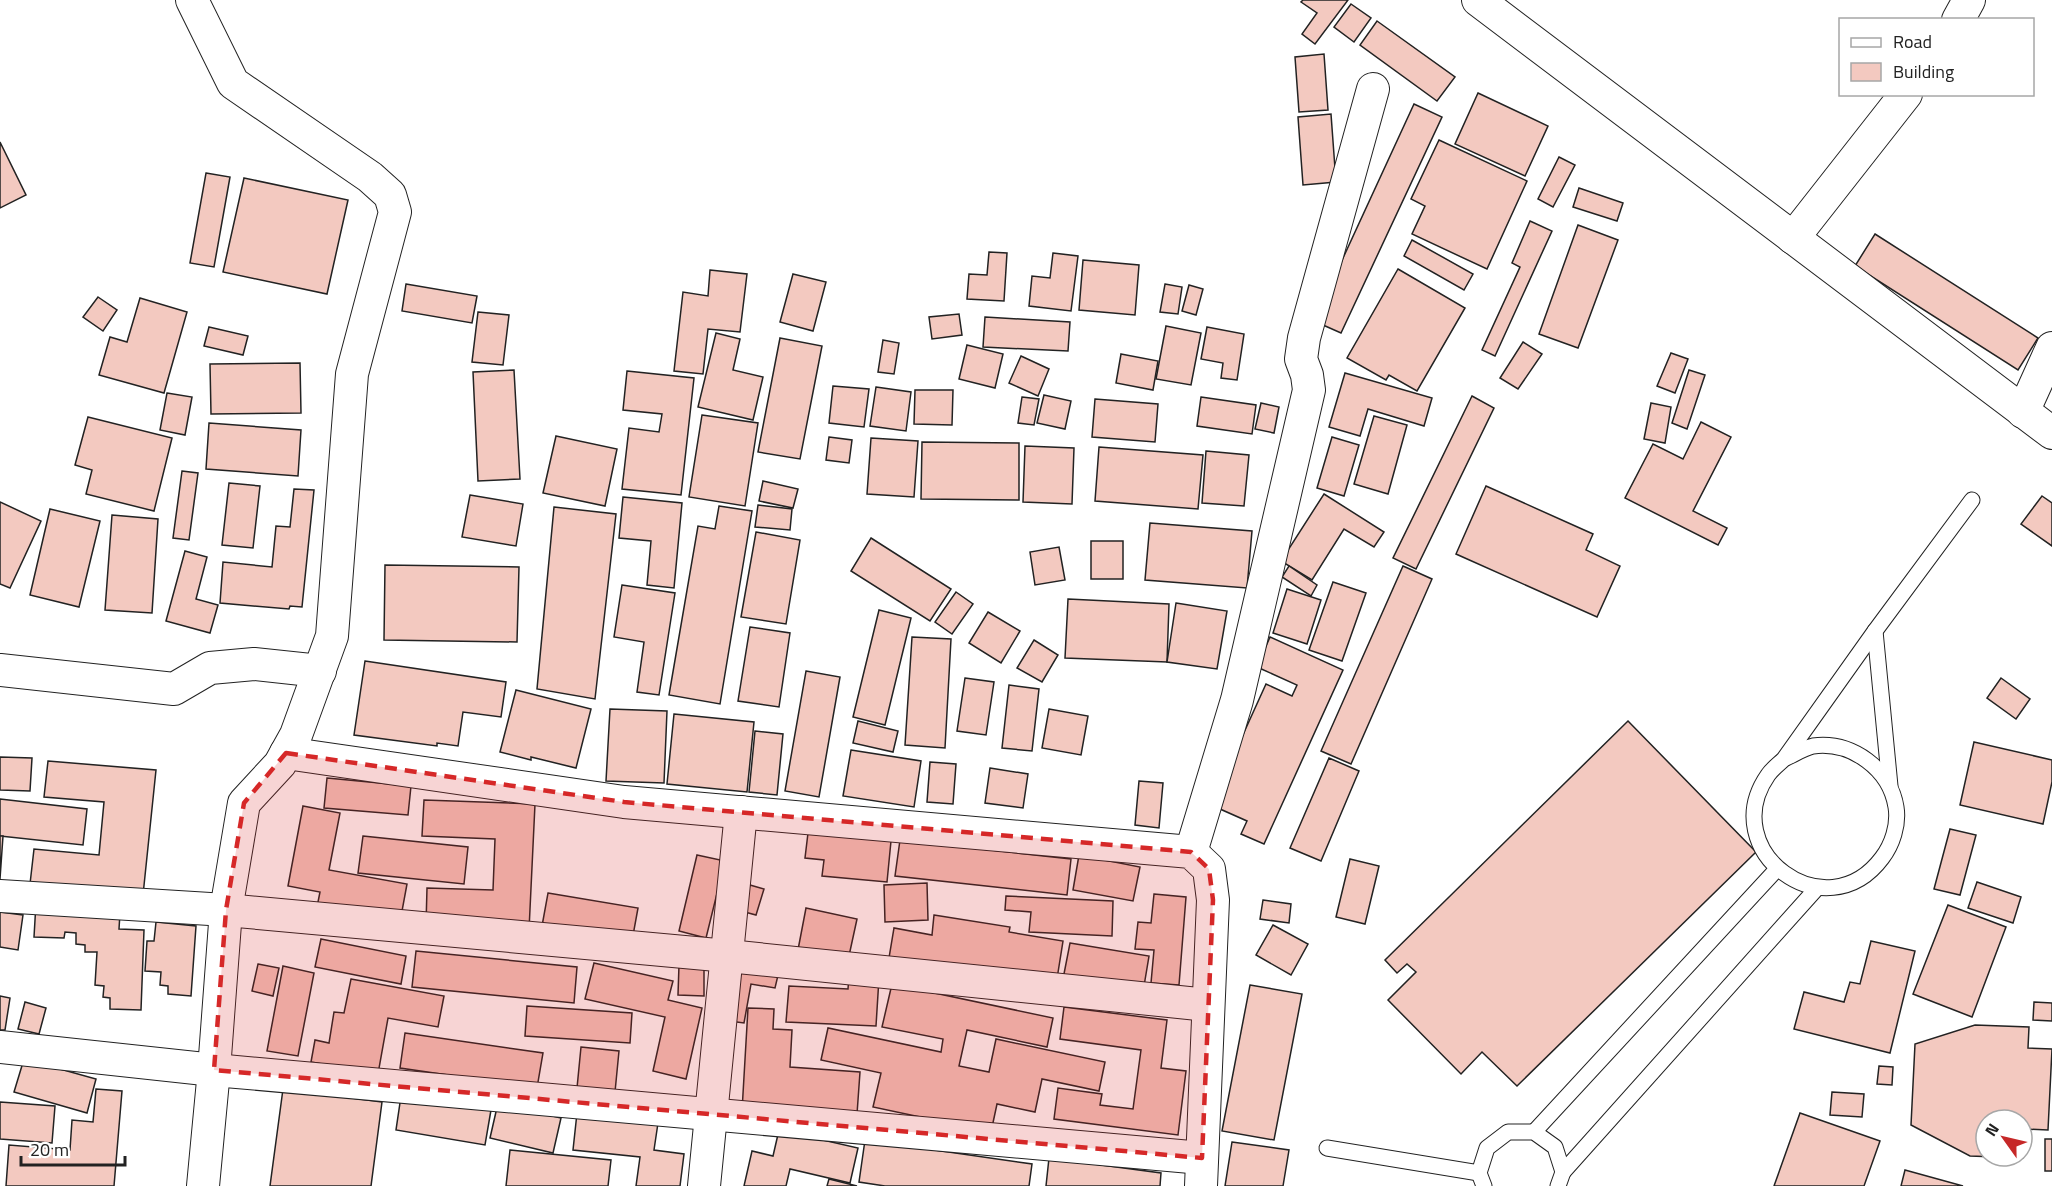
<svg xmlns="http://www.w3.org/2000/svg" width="2052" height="1186" font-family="'Titillium Web',sans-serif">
  <rect width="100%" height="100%" fill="#fff"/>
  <g fill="#f3c9c0" stroke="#222" stroke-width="1.5" fill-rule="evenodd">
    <path d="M 1303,0 L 1348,0 L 1315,44 L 1302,34 L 1317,13 L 1301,2 Z"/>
    <path d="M 1351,4 L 1371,18 L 1354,42 L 1334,27 Z"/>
    <path d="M 1377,21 L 1455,77 L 1437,101 L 1360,45 Z"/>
    <path d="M 1324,54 L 1328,110 L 1299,112 L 1295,57 Z"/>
    <path d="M 1478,93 L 1548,126 L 1525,176 L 1455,144 Z"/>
    <path d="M 1414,104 L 1442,117 L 1341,333 L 1314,321 Z"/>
    <path d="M 1331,114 L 1336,182 L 1303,185 L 1298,117 Z"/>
    <path d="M 1439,140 L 1527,181 L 1487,269 L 1412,234 L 1425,206 L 1411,199 Z"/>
    <path d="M 0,142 L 26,195 L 0,208 Z"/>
    <path d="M 1559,157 L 1575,165 L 1553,207 L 1538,199 Z"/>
    <path d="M 206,173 L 230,177 L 214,267 L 190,263 Z"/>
    <path d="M 244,178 L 348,200 L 327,294 L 223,272 Z"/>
    <path d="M 1579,188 L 1623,203 L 1617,221 L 1573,207 Z"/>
    <path d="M 1530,221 L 1552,231 L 1495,356 L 1482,350 L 1520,267 L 1512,263 Z"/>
    <path d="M 1578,225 L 1618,240 L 1578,348 L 1539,334 Z"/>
    <path d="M 1875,234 L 2038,338 L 2018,370 L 1855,266 Z"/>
    <path d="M 1412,240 L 1473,274 L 1464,290 L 1404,256 Z"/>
    <path d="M 989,252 L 1007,253 L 1004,301 L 967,299 L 969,274 L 987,275 Z"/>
    <path d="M 1053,253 L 1078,256 L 1071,311 L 1029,306 L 1032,276 L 1050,278 Z"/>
    <path d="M 1083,260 L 1139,265 L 1135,315 L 1079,310 Z"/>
    <path d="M 1398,269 L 1465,308 L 1417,391 L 1389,375 L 1386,380 L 1347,358 Z"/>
    <path d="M 710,270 L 747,274 L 740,332 L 708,329 L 703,374 L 674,371 L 683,292 L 708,296 Z"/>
    <path d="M 793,274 L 826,282 L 813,331 L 780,322 Z"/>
    <path d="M 406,284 L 477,296 L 472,323 L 402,311 Z"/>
    <path d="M 1165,284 L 1182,287 L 1178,314 L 1160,312 Z"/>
    <path d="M 1189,285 L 1203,289 L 1196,315 L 1182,311 Z"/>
    <path d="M 98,297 L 117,310 L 103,331 L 83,317 Z"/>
    <path d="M 140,298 L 187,312 L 164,393 L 99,375 L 110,337 L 127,342 Z"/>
    <path d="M 478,312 L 509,315 L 503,365 L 472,362 Z"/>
    <path d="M 959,314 L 962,335 L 932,339 L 929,317 Z"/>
    <path d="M 985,317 L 1070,322 L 1068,351 L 983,347 Z"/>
    <path d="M 1166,326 L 1201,333 L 1191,385 L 1156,379 Z"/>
    <path d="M 209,327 L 248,336 L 243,355 L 204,346 Z"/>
    <path d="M 1207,327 L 1244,334 L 1237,380 L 1221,378 L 1223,363 L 1201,359 Z"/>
    <path d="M 716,333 L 740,339 L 733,370 L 763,377 L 753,420 L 698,407 Z"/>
    <path d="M 780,338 L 822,346 L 800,459 L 758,452 Z"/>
    <path d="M 883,340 L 899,343 L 894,374 L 878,372 Z"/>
    <path d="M 1523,342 L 1542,354 L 1518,389 L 1500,378 Z"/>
    <path d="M 967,345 L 1003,354 L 995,388 L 959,379 Z"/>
    <path d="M 1671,353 L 1688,359 L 1675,393 L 1657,386 Z"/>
    <path d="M 1121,354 L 1158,361 L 1153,390 L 1116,383 Z"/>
    <path d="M 1021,356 L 1049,369 L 1038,396 L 1009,383 Z"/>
    <path d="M 300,363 L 301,413 L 211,414 L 210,364 Z"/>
    <path d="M 514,370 L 520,479 L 478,481 L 473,372 Z"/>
    <path d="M 1689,370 L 1705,375 L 1687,429 L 1672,423 Z"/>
    <path d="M 627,371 L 694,378 L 681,495 L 622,489 L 629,428 L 659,432 L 662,414 L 623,410 Z"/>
    <path d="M 1345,373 L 1432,398 L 1424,426 L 1368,409 L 1360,436 L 1329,427 Z"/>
    <path d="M 833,386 L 869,389 L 864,427 L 829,423 Z"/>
    <path d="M 876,387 L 911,392 L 906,431 L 870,426 Z"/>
    <path d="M 915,390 L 953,390 L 952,425 L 914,424 Z"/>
    <path d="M 167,393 L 192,397 L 185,435 L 160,430 Z"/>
    <path d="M 1044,395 L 1071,401 L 1065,429 L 1037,423 Z"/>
    <path d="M 1472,396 L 1494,408 L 1416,569 L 1393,558 Z"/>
    <path d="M 1022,397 L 1039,399 L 1034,425 L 1018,423 Z"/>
    <path d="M 1201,397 L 1256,405 L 1252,434 L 1197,426 Z"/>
    <path d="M 1095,399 L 1158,404 L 1155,442 L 1092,437 Z"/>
    <path d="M 1261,403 L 1279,407 L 1274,433 L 1255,429 Z"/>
    <path d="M 1651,403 L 1671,407 L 1665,443 L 1644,439 Z"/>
    <path d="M 702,415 L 758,423 L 745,506 L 689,497 Z"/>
    <path d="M 1374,416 L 1407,425 L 1388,494 L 1354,484 Z"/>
    <path d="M 88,417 L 172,438 L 154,511 L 86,494 L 92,470 L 75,465 Z"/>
    <path d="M 1701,422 L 1731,437 L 1693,511 L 1727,528 L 1718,545 L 1625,498 L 1653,444 L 1683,459 Z"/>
    <path d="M 209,423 L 301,430 L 298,476 L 206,469 Z"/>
    <path d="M 556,436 L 617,449 L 605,506 L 543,493 Z"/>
    <path d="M 829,437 L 852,440 L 849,463 L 826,460 Z"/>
    <path d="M 1332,437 L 1359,445 L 1344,496 L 1317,488 Z"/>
    <path d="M 871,438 L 918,441 L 914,497 L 867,494 Z"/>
    <path d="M 922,442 L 1019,443 L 1019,500 L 921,499 Z"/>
    <path d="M 1025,446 L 1074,448 L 1072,504 L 1023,502 Z"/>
    <path d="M 1099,447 L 1203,455 L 1198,509 L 1095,501 Z"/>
    <path d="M 1206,451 L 1249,455 L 1244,506 L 1202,503 Z"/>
    <path d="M 182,471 L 198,473 L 189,540 L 173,538 Z"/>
    <path d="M 763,481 L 798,489 L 793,508 L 759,501 Z"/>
    <path d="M 229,483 L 260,486 L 253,548 L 222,545 Z"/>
    <path d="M 1486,486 L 1593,534 L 1586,550 L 1620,566 L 1597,617 L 1456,554 Z"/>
    <path d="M 294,489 L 314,490 L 302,607 L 290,606 L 289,609 L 220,603 L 223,562 L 272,567 L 276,526 L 290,527 Z"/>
    <path d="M 1324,494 L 1384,532 L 1374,547 L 1344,529 L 1312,580 L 1281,561 Z"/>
    <path d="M 470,495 L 523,504 L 516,546 L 462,537 Z"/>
    <path d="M 2042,496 L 2052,503 L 2052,546 L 2021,524 Z"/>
    <path d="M 623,497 L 682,503 L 674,588 L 647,585 L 651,541 L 619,538 Z"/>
    <path d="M 0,502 L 41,521 L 10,588 L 0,584 Z"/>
    <path d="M 758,505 L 792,509 L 790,530 L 755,527 Z"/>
    <path d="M 719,506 L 752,511 L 720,704 L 669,695 L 698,526 L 715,529 Z"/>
    <path d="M 554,507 L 616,514 L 595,699 L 537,689 Z"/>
    <path d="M 50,509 L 100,521 L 79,607 L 30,595 Z"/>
    <path d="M 112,515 L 158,519 L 152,613 L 105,610 Z"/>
    <path d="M 1150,523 L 1252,531 L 1247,588 L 1145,580 Z"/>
    <path d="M 756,532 L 800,540 L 786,624 L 741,617 Z"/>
    <path d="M 871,538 L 951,589 L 930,621 L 851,571 Z"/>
    <rect x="1091" y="541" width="32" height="38"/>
    <path d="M 1059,547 L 1065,580 L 1035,585 L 1030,552 Z"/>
    <path d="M 185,551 L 207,557 L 196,599 L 218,605 L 210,633 L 166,621 Z"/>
    <path d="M 385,565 L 519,567 L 517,642 L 384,640 Z"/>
    <path d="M 1289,566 L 1317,585 L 1311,596 L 1282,577 Z"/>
    <path d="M 1403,566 L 1432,579 L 1351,764 L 1321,751 Z"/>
    <path d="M 1333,582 L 1366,593 L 1342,661 L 1309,650 Z"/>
    <path d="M 622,585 L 675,593 L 659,695 L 637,692 L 644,642 L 614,637 Z"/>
    <path d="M 1287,589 L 1321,600 L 1307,644 L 1273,633 Z"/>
    <path d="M 956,592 L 973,604 L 952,634 L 935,622 Z"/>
    <path d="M 1068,599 L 1169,604 L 1167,662 L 1065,658 Z"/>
    <path d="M 1176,603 L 1227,611 L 1217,669 L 1167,662 Z"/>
    <path d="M 879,610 L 911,618 L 885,725 L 853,717 Z"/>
    <path d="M 988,612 L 1020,631 L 1001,663 L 969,643 Z"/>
    <path d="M 750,627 L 790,633 L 779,707 L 738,701 Z"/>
    <path d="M 912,637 L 951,639 L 945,748 L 905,745 Z"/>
    <path d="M 1270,637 L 1343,670 L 1264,844 L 1241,834 L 1247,821 L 1211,805 L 1266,684 L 1292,696 L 1297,685 L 1257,667 Z"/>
    <path d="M 1034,640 L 1058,655 L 1042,682 L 1017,668 Z"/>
    <path d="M 365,661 L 506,682 L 501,717 L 463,712 L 458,746 L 437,743 L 437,746 L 354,735 Z"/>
    <path d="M 806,671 L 840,677 L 819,797 L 785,791 Z"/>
    <path d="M 965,678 L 994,682 L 986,735 L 957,731 Z"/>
    <path d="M 2001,678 L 2030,699 L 2016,719 L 1987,698 Z"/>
    <path d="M 1009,685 L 1039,689 L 1032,751 L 1002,748 Z"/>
    <path d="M 516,690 L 591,709 L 576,768 L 531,757 L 531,760 L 500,752 Z"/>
    <path d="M 610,709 L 667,711 L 664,783 L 606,781 Z"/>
    <path d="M 1049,709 L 1088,716 L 1081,755 L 1042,748 Z"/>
    <path d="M 674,714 L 754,722 L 747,792 L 667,784 Z"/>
    <path d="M 858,721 L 898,731 L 893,752 L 853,743 Z"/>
    <path d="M 1628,721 L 1756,852 L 1517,1086 L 1482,1052 L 1461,1074 L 1388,1000 L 1416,972 L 1407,964 L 1397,973 L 1385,960 Z"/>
    <path d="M 755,731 L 783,734 L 777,795 L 749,792 Z"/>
    <path d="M 1974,742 L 2052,760 L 2052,782 L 2043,824 L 1960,805 Z"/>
    <path d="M 851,750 L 921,761 L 914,807 L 843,796 Z"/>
    <path d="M 0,757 L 32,758 L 30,791 L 0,790 Z"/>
    <path d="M 1329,758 L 1359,771 L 1321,861 L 1290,848 Z"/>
    <path d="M 48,761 L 156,770 L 143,895 L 30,884 L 34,849 L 99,855 L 104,802 L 44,797 Z"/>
    <path d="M 930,762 L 956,764 L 953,804 L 927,802 Z"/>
    <path d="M 990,768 L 1028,774 L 1023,808 L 985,803 Z"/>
    <path d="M 327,778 L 411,786 L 408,815 L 324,808 Z"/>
    <path d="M 1139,781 L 1163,783 L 1159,828 L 1135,825 Z"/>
    <path d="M 0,799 L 87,809 L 83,845 L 0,836 Z"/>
    <path d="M 424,800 L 535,804 L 529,930 L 426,925 L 427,888 L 493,890 L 495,839 L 422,836 Z"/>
    <path d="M 303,806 L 340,813 L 329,870 L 407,884 L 400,922 L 317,907 L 320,892 L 288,886 Z"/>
    <path d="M 1950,829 L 1976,835 L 1960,895 L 1934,889 Z"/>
    <path d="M 808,833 L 891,841 L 887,882 L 822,876 L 824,860 L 805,858 Z"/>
    <path d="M 0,836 L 3,836 L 0,879 Z"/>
    <path d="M 363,836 L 468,847 L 464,884 L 358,873 Z"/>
    <path d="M 900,840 L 1071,859 L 1067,895 L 895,876 Z"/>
    <path d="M 697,855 L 725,861 L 706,938 L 679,931 Z"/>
    <path d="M 1079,855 L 1140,867 L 1133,901 L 1073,890 Z"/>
    <path d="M 1350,859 L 1379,866 L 1365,924 L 1336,917 Z"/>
    <path d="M 1977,882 L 2021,897 L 2013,923 L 1968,908 Z"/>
    <path d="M 927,883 L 928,920 L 885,922 L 884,885 Z"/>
    <path d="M 750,885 L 764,889 L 756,915 L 741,911 Z"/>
    <path d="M 548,893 L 638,908 L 632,941 L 542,926 Z"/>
    <path d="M 1154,894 L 1186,897 L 1179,985 L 1151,983 L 1154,950 L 1135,949 L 1138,922 L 1151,923 Z"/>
    <path d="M 1006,896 L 1113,901 L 1112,936 L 1029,932 L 1031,912 L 1005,910 Z"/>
    <path d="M 1263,900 L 1291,904 L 1289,923 L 1260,919 Z"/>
    <path d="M 36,903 L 120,913 L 119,929 L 144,930 L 141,1010 L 110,1009 L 110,998 L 103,997 L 104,986 L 95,985 L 97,952 L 85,952 L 85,945 L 76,944 L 76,933 L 65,932 L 64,938 L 34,937 Z"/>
    <path d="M 1948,905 L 2006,927 L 1972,1017 L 1913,994 Z"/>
    <path d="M 806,908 L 857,919 L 847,965 L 797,955 Z"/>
    <path d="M 0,912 L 23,915 L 18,950 L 0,947 Z"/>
    <path d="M 934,915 L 1010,927 L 1009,932 L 1063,941 L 1056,985 L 889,958 L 894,928 L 932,935 Z"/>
    <path d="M 156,922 L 196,926 L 191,996 L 168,994 L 168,986 L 160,985 L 161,972 L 145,971 L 147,941 L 154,941 Z"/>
    <path d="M 1273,925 L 1308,944 L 1291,975 L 1256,955 Z"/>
    <path d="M 321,939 L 406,956 L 401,984 L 315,967 Z"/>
    <path d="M 1871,941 L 1915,951 L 1890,1053 L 1794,1029 L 1804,992 L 1844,1002 L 1850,982 L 1860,984 Z"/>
    <path d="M 1070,943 L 1149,956 L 1143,992 L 1063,979 Z"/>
    <path d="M 416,951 L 577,967 L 574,1003 L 412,987 Z"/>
    <path d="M 594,963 L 673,981 L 668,1000 L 702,1008 L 686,1079 L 653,1071 L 665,1017 L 585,999 Z"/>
    <path d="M 732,963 L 779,971 L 775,988 L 751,984 L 744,1023 L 722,1020 Z"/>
    <path d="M 258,964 L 279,968 L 273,996 L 252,991 Z"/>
    <path d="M 679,965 L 704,966 L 704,996 L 678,995 Z"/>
    <path d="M 283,966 L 314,973 L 298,1056 L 267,1051 Z"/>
    <path d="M 849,976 L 879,978 L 876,1026 L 786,1022 L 789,986 L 848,989 Z"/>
    <path d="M 351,979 L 444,996 L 438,1027 L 388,1018 L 378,1074 L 311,1062 L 315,1040 L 329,1043 L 334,1012 L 344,1013 Z"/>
    <path d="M 892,984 L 1053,1018 L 1047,1047 L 967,1030 L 959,1066 L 989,1072 L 996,1039 L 1105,1062 L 1099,1091 L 1042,1079 L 1035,1112 L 997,1104 L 991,1132 L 873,1107 L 881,1073 L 821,1060 L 828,1028 L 941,1052 L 943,1039 L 882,1027 Z"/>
    <path d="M 1250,985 L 1302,994 L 1274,1140 L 1222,1131 Z"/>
    <path d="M 0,996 L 10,998 L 5,1030 L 0,1030 Z"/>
    <path d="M 25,1002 L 46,1008 L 39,1034 L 18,1029 Z"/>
    <path d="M 2034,1002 L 2052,1003 L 2052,1021 L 2033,1020 Z"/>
    <path d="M 527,1006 L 632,1013 L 630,1043 L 525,1036 Z"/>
    <path d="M 1064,1007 L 1167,1020 L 1161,1068 L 1186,1071 L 1178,1135 L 1054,1119 L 1058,1088 L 1102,1094 L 1100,1105 L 1133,1109 L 1141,1050 L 1060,1039 Z"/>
    <path d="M 748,1008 L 774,1009 L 773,1029 L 792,1030 L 790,1067 L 860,1072 L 857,1114 L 742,1111 Z"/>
    <path d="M 1975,1025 L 2029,1027 L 2028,1048 L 2052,1049 L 2048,1130 L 2024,1129 L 2023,1158 L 1970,1156 L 1911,1125 L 1915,1044 ZM 1986,1120 L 2022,1120 L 2022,1156 L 1986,1156 Z"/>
    <path d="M 405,1033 L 543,1053 L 537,1088 L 400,1068 Z"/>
    <path d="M 581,1047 L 619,1051 L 615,1092 L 577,1088 Z"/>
    <path d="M 24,1059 L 96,1079 L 87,1113 L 14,1092 Z"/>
    <path d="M 1879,1066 L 1893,1067 L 1892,1085 L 1877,1084 Z"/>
    <path d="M 96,1089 L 122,1091 L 114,1186 L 6,1186 L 9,1145 L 70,1150 L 72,1120 L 93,1122 Z"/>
    <path d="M 283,1089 L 382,1102 L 371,1186 L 270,1186 Z"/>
    <path d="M 1832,1092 L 1864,1094 L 1862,1117 L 1830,1115 Z"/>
    <path d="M 401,1096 L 491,1110 L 485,1145 L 396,1130 Z"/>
    <path d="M 0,1102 L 55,1106 L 52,1143 L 0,1139 Z"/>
    <path d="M 498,1103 L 561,1118 L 553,1153 L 490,1138 Z"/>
    <path d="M 577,1113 L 658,1123 L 654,1150 L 684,1154 L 680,1186 L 636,1186 L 640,1157 L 573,1150 Z"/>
    <path d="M 1800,1113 L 1880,1141 L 1864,1186 L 1774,1186 Z"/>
    <path d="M 779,1130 L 858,1148 L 850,1183 L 790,1169 L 786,1186 L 744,1186 L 752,1151 L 773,1156 Z"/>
    <rect x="2045" y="1139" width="7" height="32"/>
    <path d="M 865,1140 L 1032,1164 L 1029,1186 L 885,1186 L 859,1182 Z"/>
    <path d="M 1232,1142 L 1289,1150 L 1283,1186 L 1225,1186 Z"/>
    <path d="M 510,1150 L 611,1160 L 608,1186 L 506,1186 Z"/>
    <path d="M 1049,1158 L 1161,1173 L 1160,1186 L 1046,1186 Z"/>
    <path d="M 1905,1170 L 1963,1186 L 1901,1186 Z"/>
    <path d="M 829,1179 L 857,1186 L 827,1186 Z"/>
  </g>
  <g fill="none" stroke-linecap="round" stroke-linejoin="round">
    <g stroke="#222" stroke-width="17">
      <g id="lane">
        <path d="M 1875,631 L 1890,786"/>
        <path d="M 1784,759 C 1793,755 1804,748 1813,746 C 1852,741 1890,769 1896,807 C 1899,825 1892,845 1882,858 C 1826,933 1715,851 1768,775 C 1772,769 1779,764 1784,759 L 1875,631 L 1972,500"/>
        <path d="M 1534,1132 L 1777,869"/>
        <path d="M 1327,1148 L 1479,1173"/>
        <path d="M 1563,1172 L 1817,888"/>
        <path d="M 1484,1186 L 1479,1173 L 1487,1148 L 1508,1132 L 1534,1132 L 1555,1147 L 1563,1172 L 1558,1186"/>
      </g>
    </g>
    <g stroke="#222" stroke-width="34">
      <g id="street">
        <path d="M 192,0 L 233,83 L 370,177 L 390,195 L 395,212 L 352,374 L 332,636 L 296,735 L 286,753 L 280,764 L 244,803 L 226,910 L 214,1070 L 203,1186"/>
        <path d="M 1478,0 L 2052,433"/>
        <path d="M 1958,20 L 1969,0"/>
        <path d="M 1793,238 L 1906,94"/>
        <path d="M 2023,412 L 2052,348"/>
        <path d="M 0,670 L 174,689 L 210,668 L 254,664 L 320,671"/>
        <path d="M 286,753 L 624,802 L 1191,852 L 1209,869 L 1213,900 L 1201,1186"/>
        <path d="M 1191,852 L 1237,700 L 1309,390 L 1307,375 L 1301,359 L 1304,338 L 1373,89"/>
        <path d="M 0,896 L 226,910 L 728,956 L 1208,1005"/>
        <path d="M 0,1047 L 214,1070 L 1202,1158"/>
        <path d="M 704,1186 L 741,812"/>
      </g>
    </g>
    <use href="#lane" stroke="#fff" stroke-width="15"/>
    <use href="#street" stroke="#fff" stroke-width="32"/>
  </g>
  <path fill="#d62828" fill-opacity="0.2" stroke="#d62828" stroke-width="4.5" stroke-dasharray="12 8" stroke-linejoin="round" d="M 286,753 L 624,802 L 1191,852 L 1209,869 L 1213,900 L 1202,1158 L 214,1070 L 226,910 L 244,803 Z"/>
  <rect x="1839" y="18" width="195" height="78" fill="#ffffff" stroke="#a7a7a7" stroke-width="1.5"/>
  <rect x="1851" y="38" width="30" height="9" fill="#ffffff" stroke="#a7a7a7" stroke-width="1.5"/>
  <text x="1893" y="48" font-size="18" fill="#222222">Road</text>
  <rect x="1851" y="63" width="30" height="18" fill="#f3c9c0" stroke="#a7a7a7" stroke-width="1.5"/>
  <text x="1893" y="78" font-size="18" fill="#222222">Building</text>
  <g transform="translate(2004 1138) rotate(304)"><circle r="28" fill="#ffffff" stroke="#a7a7a7" stroke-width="1.5"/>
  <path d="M0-4.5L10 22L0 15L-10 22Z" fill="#c62828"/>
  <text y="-9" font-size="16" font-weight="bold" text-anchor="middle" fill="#222222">N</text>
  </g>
  <path d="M21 1156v9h104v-9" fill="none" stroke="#222222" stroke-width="3"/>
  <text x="30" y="1156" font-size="18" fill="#222222" stroke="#ffffff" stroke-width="4.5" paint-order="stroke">20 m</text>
</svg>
